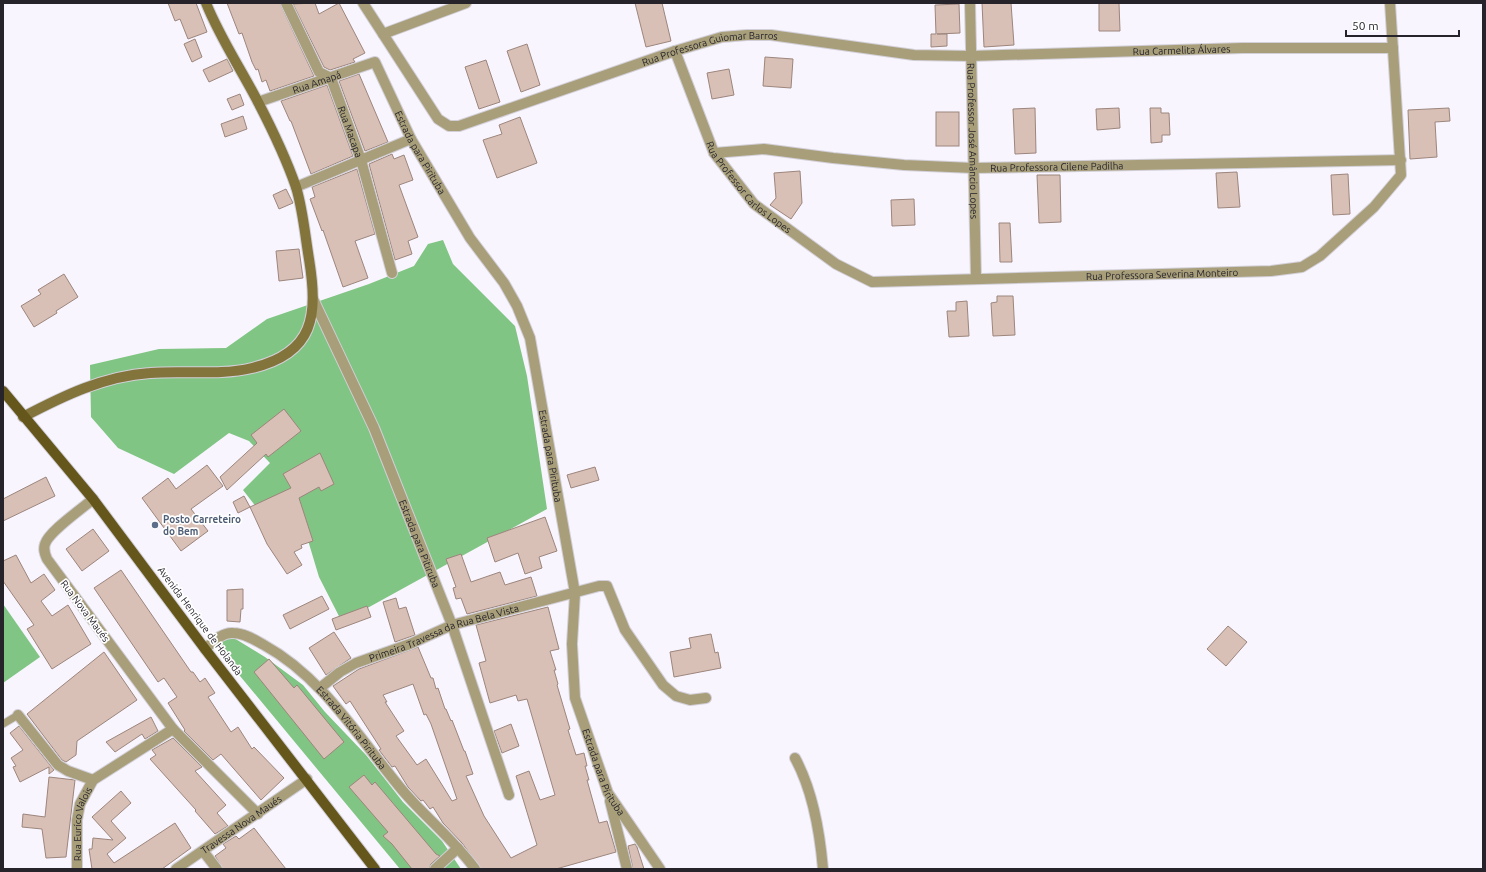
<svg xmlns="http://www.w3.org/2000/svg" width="1486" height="872" font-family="Ubuntu,sans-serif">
  <rect width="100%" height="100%" fill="#f8f5fe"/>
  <g fill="#80c583">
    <path d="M 443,240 L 453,264 L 515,326 L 527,376 L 547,509 L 342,622 L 319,577 L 295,497 L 260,512 L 243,490 L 270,463 L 249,441 L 229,433 L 174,474 L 118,448 L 91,417 L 90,365 L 159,349 L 226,348 L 267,319 L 369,284 L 414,266 L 428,244 Z"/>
    <path d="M 3,604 L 40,657 L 3,683 Z"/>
    <path d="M 229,635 L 265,657 L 303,685 L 325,712 L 366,755 L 403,802 L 442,841 L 461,869 L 400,869 L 216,647 Z"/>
  </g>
  <g fill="#d9c0b7" stroke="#9c857c" fill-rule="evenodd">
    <path d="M 168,3 L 196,3 L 207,32 L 188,39 L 180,19 L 175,21 Z"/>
    <path d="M 227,3 L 280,3 L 314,76 L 270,91 L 266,80 L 262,82 L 258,69 L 256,70 L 252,62 L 242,33 L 239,34 Z"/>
    <path d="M 315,3 L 319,14 L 339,3 L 365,53 L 353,59 L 355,62 L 330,70 L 324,67 L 293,4 Z"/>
    <path d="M 635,3 L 662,3 L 671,41 L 646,47 Z"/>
    <path d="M 982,3 L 1011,3 L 1014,45 L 984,47 Z"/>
    <path d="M 1099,3 L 1119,3 L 1120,31 L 1099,31 Z"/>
    <path d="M 959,4 L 960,33 L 937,34 L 947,34 L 947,46 L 931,47 L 931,34 L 936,34 L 935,5 Z"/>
    <path d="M 195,39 L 202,57 L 192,62 L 184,44 Z"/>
    <path d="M 527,44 L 540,85 L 521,92 L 507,51 Z"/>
    <path d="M 765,57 L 793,59 L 791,88 L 763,86 Z"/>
    <path d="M 227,59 L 233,71 L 209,82 L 203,70 Z"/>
    <path d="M 486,60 L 500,102 L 479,109 L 465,67 Z"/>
    <path d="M 729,69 L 734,95 L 712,99 L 707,73 Z"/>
    <path d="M 359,74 L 388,142 L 365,151 L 339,81 Z"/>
    <path d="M 327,85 L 353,156 L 311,174 L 291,121 L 290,121 L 281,101 Z"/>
    <path d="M 240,94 L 244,105 L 232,110 L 227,99 Z"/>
    <path d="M 1035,108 L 1036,153 L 1015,154 L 1013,109 Z"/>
    <path d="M 1119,108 L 1120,128 L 1097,130 L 1096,109 Z"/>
    <path d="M 1150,108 L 1161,108 L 1161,113 L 1169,113 L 1170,135 L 1162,135 L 1162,142 L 1151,143 Z"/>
    <path d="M 1449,108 L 1450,121 L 1435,122 L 1437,157 L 1410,159 L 1408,110 Z"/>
    <rect x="936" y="112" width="23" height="34"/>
    <path d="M 243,116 L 247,129 L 225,137 L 221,124 Z"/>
    <path d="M 520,117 L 537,163 L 497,178 L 483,140 L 502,134 L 499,125 Z"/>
    <path d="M 392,154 L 394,159 L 404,155 L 413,180 L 399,185 L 418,237 L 408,241 L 412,254 L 395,260 L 369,164 Z"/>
    <path d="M 357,169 L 375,234 L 355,241 L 368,278 L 343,287 L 323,230 L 322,231 L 310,199 L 315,197 L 312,187 Z"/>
    <path d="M 800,171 L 802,203 L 791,219 L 770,205 L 776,198 L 774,173 Z"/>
    <path d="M 1237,172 L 1240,207 L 1218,208 L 1216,173 Z"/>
    <path d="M 1348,174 L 1350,214 L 1333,215 L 1331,175 Z"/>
    <path d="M 1037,175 L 1060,175 L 1061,222 L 1039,223 Z"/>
    <path d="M 286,189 L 293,203 L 279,209 L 273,195 Z"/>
    <path d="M 914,199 L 915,225 L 892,226 L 891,200 Z"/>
    <path d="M 999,223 L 1010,223 L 1012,262 L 1000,262 Z"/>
    <path d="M 299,249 L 303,278 L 279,281 L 276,251 Z"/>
    <path d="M 64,274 L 78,297 L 56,311 L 57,313 L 34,327 L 21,306 L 41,294 L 38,290 Z"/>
    <path d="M 997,296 L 1013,296 L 1015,335 L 993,336 L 991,303 L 997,302 Z"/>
    <path d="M 967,301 L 969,336 L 949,337 L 947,311 L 956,311 L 956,302 Z"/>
    <path d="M 284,409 L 301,431 L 268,457 L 266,454 L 227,490 L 220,477 L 257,443 L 251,435 Z"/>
    <path d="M 320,453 L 334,484 L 321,491 L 319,487 L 299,498 L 313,541 L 301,545 L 302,548 L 294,552 L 302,565 L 287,574 L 267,544 L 250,507 L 238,513 L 233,502 L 244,496 L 250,507 L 291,488 L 283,474 Z"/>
    <path d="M 207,465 L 223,486 L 191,509 L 208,531 L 181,551 L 142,498 L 168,478 L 176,489 Z"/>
    <path d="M 595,467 L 599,480 L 571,488 L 567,475 Z"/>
    <path d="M 46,477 L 55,496 L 3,521 L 3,499 Z"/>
    <path d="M 545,517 L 557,551 L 539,557 L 542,568 L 525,574 L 518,553 L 495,562 L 487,538 Z"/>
    <path d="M 93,529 L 109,551 L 82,571 L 66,549 Z"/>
    <path d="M 461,554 L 471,582 L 500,572 L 505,585 L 531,577 L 537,596 L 467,614 L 461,598 L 456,599 L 453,588 L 456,587 L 446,559 Z"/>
    <path d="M 16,555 L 31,583 L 44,574 L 55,590 L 41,601 L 52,616 L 68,605 L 91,644 L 52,669 L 27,629 L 34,625 L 3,581 L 3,561 Z"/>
    <path d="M 121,570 L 191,672 L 193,672 L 200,682 L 205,678 L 215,693 L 208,697 L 231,732 L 238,727 L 252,749 L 254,747 L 284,778 L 261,800 L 221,754 L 213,760 L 184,731 L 185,730 L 168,703 L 177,697 L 164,678 L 158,682 L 94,588 Z"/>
    <path d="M 243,589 L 243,609 L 241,609 L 240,622 L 227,621 L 227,590 Z"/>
    <path d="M 322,596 L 329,609 L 290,629 L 283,615 Z"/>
    <path d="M 396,598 L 399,609 L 406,607 L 415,635 L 395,642 L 383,602 Z"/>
    <path d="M 367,606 L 371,617 L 336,630 L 332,619 Z"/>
    <path d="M 548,607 L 559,649 L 550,651 L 556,670 L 554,670 L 558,684 L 557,685 L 570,729 L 568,730 L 576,755 L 584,753 L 587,766 L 585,766 L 589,780 L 587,780 L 599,823 L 607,821 L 616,852 L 556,869 L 481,869 L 462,843 L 443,823 L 433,807 L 430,809 L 423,800 L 421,801 L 408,787 L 395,766 L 392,767 L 379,750 L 381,749 L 350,701 L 346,704 L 333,686 L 359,669 L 418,647 L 431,678 L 433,678 L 436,689 L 438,688 L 445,709 L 446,709 L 451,721 L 452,720 L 464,751 L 465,751 L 473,774 L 466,776 L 484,816 L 511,858 L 537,845 L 516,776 L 529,771 L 540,800 L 555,795 L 527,699 L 518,701 L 516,695 L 490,703 L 479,663 L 486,661 L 476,625 ZM 413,684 L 424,715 L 426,714 L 431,724 L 457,799 L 452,801 L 426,759 L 417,765 L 396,736 L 404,731 L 385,702 L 387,702 L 383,695 Z"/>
    <path d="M 1228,626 L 1247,642 L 1226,666 L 1207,649 Z"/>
    <path d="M 334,632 L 351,658 L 326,675 L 309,648 Z"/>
    <path d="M 711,634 L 715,653 L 718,652 L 721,668 L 674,677 L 670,652 L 691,648 L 689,638 Z"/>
    <path d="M 104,652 L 137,700 L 77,741 L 76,755 L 66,762 L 62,760 L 27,714 Z"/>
    <path d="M 269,659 L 294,688 L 297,685 L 344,742 L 324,759 L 254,672 Z"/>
    <path d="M 151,717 L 158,731 L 145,739 L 142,734 L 115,752 L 106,742 Z"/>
    <path d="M 511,724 L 519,746 L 502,753 L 494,731 Z"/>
    <path d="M 19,726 L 54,770 L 49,774 L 49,767 L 20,782 L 13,767 L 16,766 L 11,758 L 23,750 L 10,733 Z"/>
    <path d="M 173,738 L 202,767 L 195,771 L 226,805 L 217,813 L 228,826 L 215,834 L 195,811 L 196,810 L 150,759 L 156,755 L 152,750 Z"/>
    <path d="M 364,775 L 372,785 L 375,782 L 436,854 L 440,856 L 431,864 L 429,869 L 412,869 L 392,844 L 383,836 L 388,832 L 349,787 Z"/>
    <path d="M 49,777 L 75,780 L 66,857 L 46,858 L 42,829 L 22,827 L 23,814 L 45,817 Z"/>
    <path d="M 121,791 L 131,803 L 111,821 L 126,838 L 107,854 L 114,863 L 175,823 L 191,848 L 162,869 L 92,869 L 89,849 L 92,849 L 93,838 L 113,840 L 92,817 Z"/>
    <path d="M 254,828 L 282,864 L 286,869 L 223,869 L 215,856 L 226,848 L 223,844 L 236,836 L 239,839 Z"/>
    <path d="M 635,844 L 637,847 L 644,869 L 633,869 L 628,846 Z"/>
  </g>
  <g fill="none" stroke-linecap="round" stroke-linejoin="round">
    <g stroke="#d2cfd8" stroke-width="9">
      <path id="service" d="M 3,724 L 18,715"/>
    </g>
    <g stroke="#d2cfd8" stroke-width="12">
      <g id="minor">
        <path id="s1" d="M 286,3 L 319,72 L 331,78 L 361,160 L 392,273"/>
        <path id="s2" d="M 363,3 L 438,119 L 449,126 L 459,126 L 675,51 L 722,37 L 747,35 L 771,35 L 914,55 L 971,56 L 1242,48 L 1393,48"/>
        <path id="s3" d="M 970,3 L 976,278"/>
        <path d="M 383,34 L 466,3"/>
        <path id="s4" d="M 675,51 L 714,153 L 754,204 L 836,264 L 872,282 L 1271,271 L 1302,267 L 1320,256 L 1374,207 L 1401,175 L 1390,3"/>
        <path id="s5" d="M 258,102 L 375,62 L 411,139 L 470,238 L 504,283 L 517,306 L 530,338 L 575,593 L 572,644 L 575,698 L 608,793 L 660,869"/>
        <path id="s6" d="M 714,153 L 764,149 L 833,158 L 904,165 L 973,168 L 1401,160"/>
        <path d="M 296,187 L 411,139"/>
        <path id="s7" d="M 313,299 L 374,428 L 452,625 L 509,795"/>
        <path id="s8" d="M 205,649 C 213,642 222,632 233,633 C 244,633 255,640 264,645 C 324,678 360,740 403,791 C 426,818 454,840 475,869"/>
        <path id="s9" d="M 320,688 L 340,672 L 356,663 L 410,644 L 452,625 L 599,586 L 607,586 L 625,630 L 663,685 L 676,696 L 690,700 L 706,698"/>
        <path d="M 18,715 L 58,765 L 68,771 L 93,780"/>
        <path d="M 173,729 L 258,814"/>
        <path d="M 795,758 C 812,789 820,834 823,869"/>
        <path d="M 610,801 L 627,869"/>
        <path d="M 203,851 L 217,869"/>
        <path id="s10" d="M 77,869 L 77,820 L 80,804 L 93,780 L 173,729 L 47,559 C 45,554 43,550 45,544 C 49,531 82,509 93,499"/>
        <path id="s11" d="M 176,869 L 307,779"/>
        <path d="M 435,869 L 458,848"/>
      </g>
    </g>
    <g stroke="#d2cfd8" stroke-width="12">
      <path id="secondary" d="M 23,417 C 63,396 104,376 150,373 C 184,370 219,376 252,368 C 315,353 318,315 309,259 C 305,235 303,210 296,187 C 286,158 272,129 258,102 C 241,69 220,38 206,3"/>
    </g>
    <g stroke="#d2cfd8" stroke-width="12">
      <path id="primary" d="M 3,391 L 93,499 L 205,649 L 375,869"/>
    </g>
    <use href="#service" stroke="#a89f7a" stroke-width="7"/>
    <use href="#minor" stroke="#a89f7a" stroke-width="10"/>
    <use href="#secondary" stroke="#83743b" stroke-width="10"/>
    <use href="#primary" stroke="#65571c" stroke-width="10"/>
  </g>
  <circle fill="#5c6f8a" stroke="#fff" stroke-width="1.5" cx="155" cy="525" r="4"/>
  <g text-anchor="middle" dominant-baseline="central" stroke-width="3.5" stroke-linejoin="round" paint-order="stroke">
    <g font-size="10" fill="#26232b" stroke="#fff">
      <text stroke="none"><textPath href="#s2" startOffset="900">Rua Carmelita Álvares</textPath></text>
      <text stroke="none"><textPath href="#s2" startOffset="425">Rua Professora Guiomar Barros</textPath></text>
      <text stroke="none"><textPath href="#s5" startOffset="62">Rua Amapá</textPath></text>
      <text stroke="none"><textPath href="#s1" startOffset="147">Rua Macapa</textPath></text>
      <text stroke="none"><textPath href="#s3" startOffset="138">Rua Professor José Amâncio Lopes</textPath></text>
      <text stroke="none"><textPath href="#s5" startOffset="225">Estrada para Pirituba</textPath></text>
      <text stroke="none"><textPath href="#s6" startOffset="344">Rua Professora Cilene Padilha</textPath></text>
      <text stroke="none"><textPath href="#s4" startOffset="158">Rua Professor Carlos Lopes</textPath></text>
      <text stroke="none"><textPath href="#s4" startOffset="606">Rua Professora Severina Monteiro</textPath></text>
      <text stroke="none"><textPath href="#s5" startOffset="561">Estrada para Pirituba</textPath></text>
      <text stroke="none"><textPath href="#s7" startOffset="267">Estrada para Pitiruba</textPath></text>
      <text transform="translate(85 611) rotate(53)">Rua Nova Maués</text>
      <text transform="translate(200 621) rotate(53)">Avenida Henrique de Holanda</text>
      <text stroke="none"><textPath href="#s9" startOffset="137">Primeira Travessa da Rua Bela Vista</textPath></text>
      <text stroke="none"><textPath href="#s8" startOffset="188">Estrada Vitória Pirituba</textPath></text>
      <text stroke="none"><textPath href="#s5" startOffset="885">Estrada para Pirituba</textPath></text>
      <text stroke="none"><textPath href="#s10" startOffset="46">Rua Euríco Valois</textPath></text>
      <text stroke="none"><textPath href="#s11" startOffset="79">Travessa Nova Maués</textPath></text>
    </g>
    <g font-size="10" font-weight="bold" fill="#4e5e75" stroke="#fff" text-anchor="start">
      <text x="163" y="519">Posto Carreteiro<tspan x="163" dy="12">do Bem</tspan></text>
    </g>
  </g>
  <rect width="1486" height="872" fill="none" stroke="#26232b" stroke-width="8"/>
  <path d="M1346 30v6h113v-6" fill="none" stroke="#26232b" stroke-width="2"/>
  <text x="1352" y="30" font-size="12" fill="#26232b" stroke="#ffffff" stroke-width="3" paint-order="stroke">50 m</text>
</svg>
